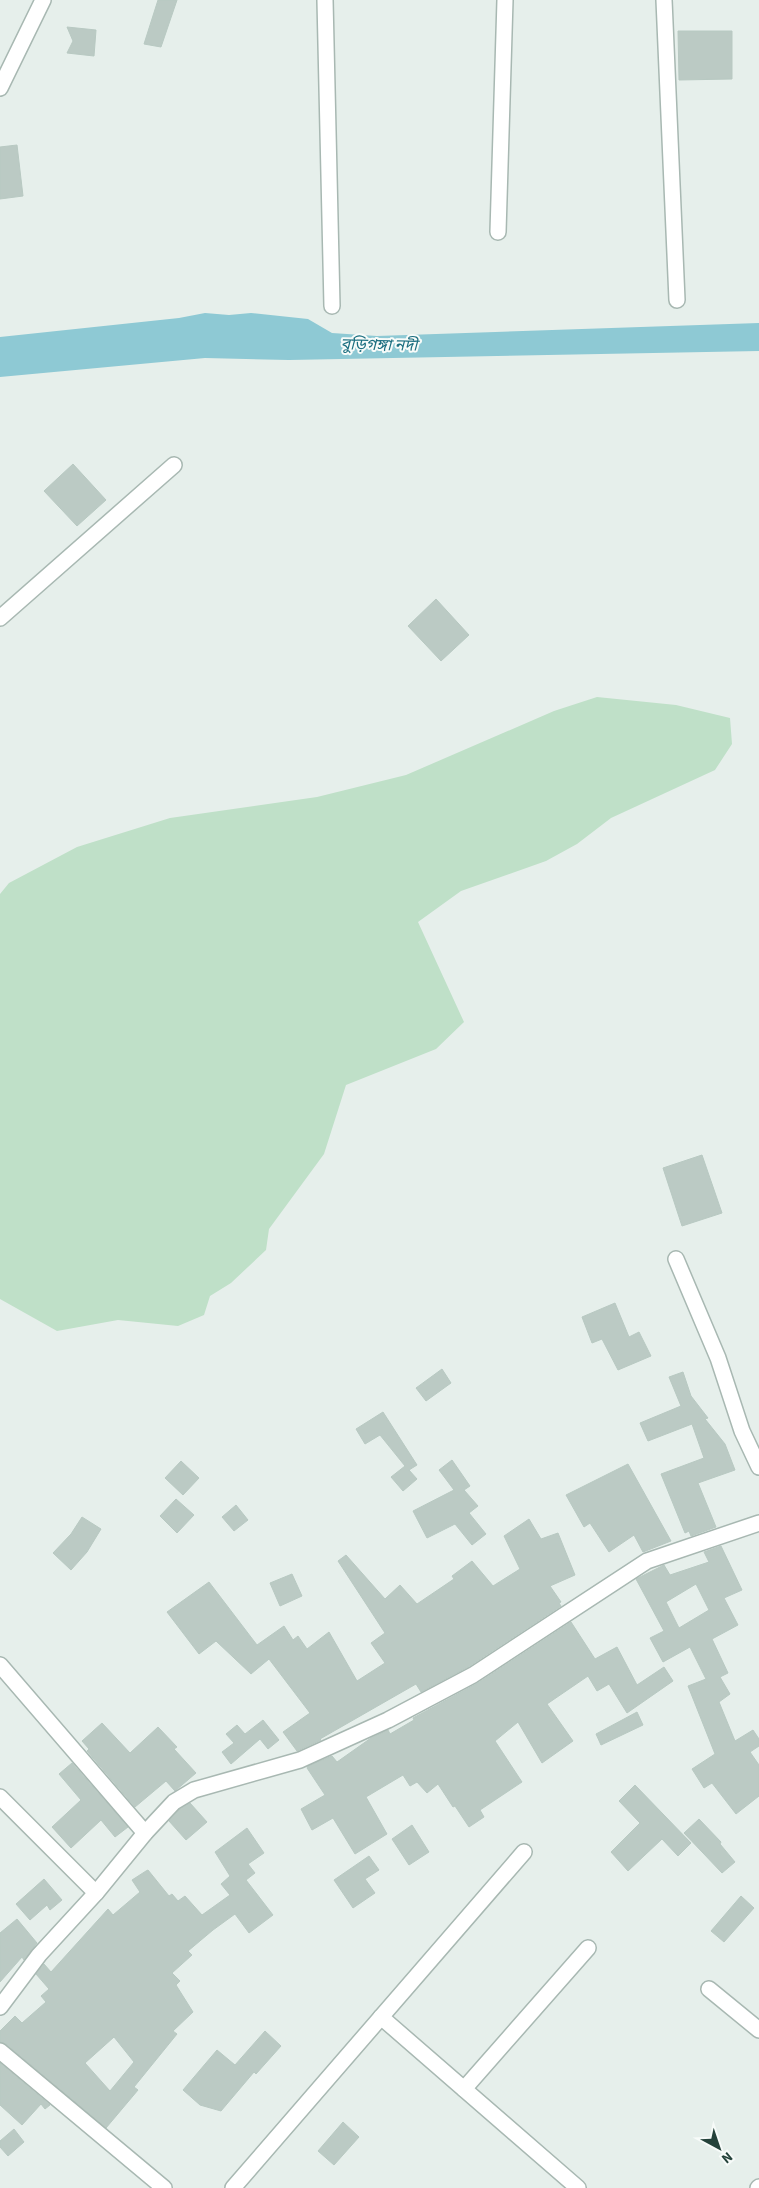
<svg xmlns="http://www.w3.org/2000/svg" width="759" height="2188" font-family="'Source Sans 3','Noto Sans Bengali',sans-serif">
  <rect width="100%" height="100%" fill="#e6efeb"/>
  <path fill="#bfe0c8" d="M 597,697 L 676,705 L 730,718 L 732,744 L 715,770 L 611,818 L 577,844 L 546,861 L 461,891 L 418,922 L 464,1022 L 436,1049 L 346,1085 L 324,1154 L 269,1229 L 266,1250 L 231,1283 L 210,1296 L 204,1315 L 178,1326 L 118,1320 L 57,1331 L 0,1299 L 0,894 L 9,883 L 77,847 L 170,818 L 317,797 L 406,775 L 554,711 Z"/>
  <path fill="#8ec9d4" d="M 205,313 L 229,315 L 251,313 L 308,319 L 332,333 L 377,336 L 759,323 L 759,351 L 289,360 L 205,358 L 0,377 L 0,337 L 179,318 Z"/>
  <g fill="#bbcac4" stroke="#b8c9c2" fill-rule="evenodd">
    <path d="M 158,0 L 177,0 L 161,47 L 144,44 Z"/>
    <path d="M 67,27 L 96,30 L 94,56 L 67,53 L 73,41 Z"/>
    <path d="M 678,31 L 732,31 L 732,79 L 679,80 Z"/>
    <path d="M 17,145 L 23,196 L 0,199 L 0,147 Z"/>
    <path d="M 73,464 L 106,500 L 77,526 L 44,491 Z"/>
    <path d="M 436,599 L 469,635 L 441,661 L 408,626 Z"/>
    <path d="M 702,1155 L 722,1213 L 682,1226 L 663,1168 Z"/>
    <path d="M 615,1303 L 629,1337 L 639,1332 L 651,1356 L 618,1370 L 602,1339 L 592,1343 L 582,1317 Z"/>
    <path d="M 442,1369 L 451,1383 L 426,1401 L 416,1388 Z"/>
    <path d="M 683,1372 L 691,1396 L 708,1418 L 705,1419 L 725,1444 L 735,1470 L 698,1483 L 716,1527 L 691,1536 L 689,1531 L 685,1533 L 661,1474 L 704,1458 L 692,1424 L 648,1441 L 640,1423 L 681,1406 L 669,1377 Z"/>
    <path d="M 383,1412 L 417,1465 L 409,1470 L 417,1479 L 403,1491 L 391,1477 L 405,1466 L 380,1435 L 365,1444 L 356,1429 Z"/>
    <path d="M 452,1460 L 470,1486 L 464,1490 L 478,1506 L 469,1513 L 486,1534 L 472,1545 L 455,1524 L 427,1538 L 413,1511 L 454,1490 L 439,1470 Z"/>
    <path d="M 181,1461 L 199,1478 L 183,1495 L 165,1478 Z"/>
    <path d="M 628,1464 L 671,1541 L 643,1552 L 634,1535 L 609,1552 L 590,1523 L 584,1527 L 566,1495 Z"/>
    <path d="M 176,1499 L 194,1515 L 177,1533 L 160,1516 Z"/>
    <path d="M 236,1505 L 248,1520 L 234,1531 L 222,1517 Z"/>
    <path d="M 82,1517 L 101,1529 L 87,1552 L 71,1570 L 53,1553 L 71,1534 Z"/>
    <path d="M 529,1519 L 541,1539 L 558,1533 L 575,1575 L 550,1586 L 561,1602 L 559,1603 L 561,1606 L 468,1667 L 421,1692 L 416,1684 L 320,1739 L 321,1740 L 297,1751 L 283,1732 L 310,1713 L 269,1659 L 251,1674 L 216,1641 L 199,1654 L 167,1612 L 209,1582 L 257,1645 L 284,1626 L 293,1640 L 298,1636 L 307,1649 L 329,1632 L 357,1681 L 385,1663 L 371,1643 L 385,1633 L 338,1561 L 346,1555 L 385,1599 L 400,1585 L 417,1604 L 454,1579 L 452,1576 L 472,1561 L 493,1586 L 520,1569 L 504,1536 Z"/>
    <path d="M 721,1546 L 742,1590 L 724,1598 L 738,1625 L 712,1639 L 728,1673 L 720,1677 L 730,1694 L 719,1702 L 735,1741 L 753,1730 L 759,1739 L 759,1746 L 750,1752 L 759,1765 L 759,1796 L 736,1814 L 712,1783 L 704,1788 L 692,1769 L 715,1754 L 688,1686 L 706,1679 L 690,1647 L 663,1662 L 650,1638 L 664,1631 L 636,1579 L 664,1565 L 670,1575 L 709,1562 L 704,1552 ZM 696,1584 L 709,1610 L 679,1628 L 666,1602 Z"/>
    <path d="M 292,1574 L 302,1596 L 280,1606 L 270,1583 Z"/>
    <path d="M 571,1622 L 595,1659 L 617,1647 L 637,1685 L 664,1667 L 673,1681 L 627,1713 L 609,1684 L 597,1691 L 588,1676 L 547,1704 L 573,1741 L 542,1763 L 518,1722 L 495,1741 L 522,1782 L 480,1810 L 484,1817 L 469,1827 L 455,1806 L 453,1807 L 438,1784 L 427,1793 L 417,1782 L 410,1786 L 403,1775 L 366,1797 L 387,1834 L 355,1854 L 333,1818 L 312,1830 L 301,1809 L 325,1795 L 307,1768 L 308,1766 L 332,1756 L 337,1762 L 371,1738 L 388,1730 L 390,1734 L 414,1720 L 413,1718 L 478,1683 Z"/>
    <path d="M 637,1712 L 643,1725 L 601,1745 L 596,1734 Z"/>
    <path d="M 263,1720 L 279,1740 L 268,1749 L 260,1739 L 231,1764 L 222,1752 L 234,1743 L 226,1734 L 237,1725 L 245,1734 Z"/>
    <path d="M 102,1723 L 130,1753 L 158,1727 L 177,1747 L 174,1749 L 196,1773 L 175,1791 L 166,1781 L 135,1807 L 87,1751 L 89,1749 L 82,1741 Z"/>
    <path d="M 72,1763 L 128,1827 L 115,1837 L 101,1820 L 71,1848 L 52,1827 L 81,1800 L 59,1774 Z"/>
    <path d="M 635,1785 L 691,1843 L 678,1856 L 662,1839 L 628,1871 L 611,1852 L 640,1823 L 619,1801 Z"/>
    <path d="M 190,1803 L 207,1822 L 186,1840 L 169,1821 L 180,1809 Z"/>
    <path d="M 699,1819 L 721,1842 L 720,1844 L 735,1862 L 722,1873 L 684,1833 Z"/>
    <path d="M 412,1825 L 429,1852 L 409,1865 L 392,1839 Z"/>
    <path d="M 247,1828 L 264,1853 L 248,1864 L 255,1873 L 246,1880 L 273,1915 L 249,1933 L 235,1914 L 213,1930 L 188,1951 L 192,1955 L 172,1973 L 180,1981 L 176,1985 L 193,2012 L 173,2031 L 177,2034 L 134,2087 L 138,2090 L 106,2128 L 6,2044 L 0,2042 L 0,2031 L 15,2016 L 22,2023 L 46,2002 L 41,1996 L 49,1989 L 36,1974 L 44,1964 L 51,1972 L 108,1909 L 113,1915 L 140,1892 L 132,1880 L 146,1871 L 148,1870 L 169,1896 L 172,1894 L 178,1901 L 185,1896 L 202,1915 L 230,1895 L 221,1884 L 230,1876 L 215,1852 ZM 114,2037 L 134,2062 L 110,2091 L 85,2063 Z"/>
    <path d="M 369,1856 L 379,1870 L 365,1879 L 375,1893 L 353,1908 L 334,1880 Z"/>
    <path d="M 44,1879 L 62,1900 L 50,1910 L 47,1905 L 30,1920 L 16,1904 Z"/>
    <path d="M 741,1896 L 754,1908 L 724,1942 L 711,1931 Z"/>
    <path d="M 17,1919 L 37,1943 L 24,1960 L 22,1957 L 0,1982 L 0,1933 Z"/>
    <path d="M 265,2031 L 281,2046 L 256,2074 L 254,2072 L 221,2111 L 200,2105 L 183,2090 L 217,2050 L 235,2065 Z"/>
    <path d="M 0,2063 L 50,2105 L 45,2109 L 41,2104 L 22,2125 L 0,2105 Z"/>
    <path d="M 343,2122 L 359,2137 L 334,2165 L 318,2151 Z"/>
    <path d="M 14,2129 L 24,2142 L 8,2156 L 0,2147 L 0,2141 Z"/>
  </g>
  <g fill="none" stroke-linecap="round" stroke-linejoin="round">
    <g stroke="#a8b8b2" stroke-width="18">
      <g id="minor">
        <path d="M 325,0 L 332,306"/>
        <path d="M 664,0 L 677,300"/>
        <path d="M 498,232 L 505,0"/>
        <path d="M 0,618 L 174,465"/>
        <path d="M 676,1259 L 718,1358 L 742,1431 L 759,1467"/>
        <path d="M 0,1665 L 145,1833"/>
        <path d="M 0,1797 L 96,1893"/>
        <path d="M 709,1989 L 759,2030"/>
        <path d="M 0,2007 L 39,1955 L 96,1893 L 145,1833 L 174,1802 L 194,1790 L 300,1760 L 388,1720 L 473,1675 L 647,1561 L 759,1523"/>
        <path d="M 381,2017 L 578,2188"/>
        <path d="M 0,2051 L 164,2188"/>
        <path d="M 464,2089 L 588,1948"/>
        <path d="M 233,2188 L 524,1852"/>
        <path d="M 758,2188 L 759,2187"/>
      </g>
    </g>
    <g stroke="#a8b8b2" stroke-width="18">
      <path id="tertiary" d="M 0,88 L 43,0"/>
    </g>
    <use href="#minor" stroke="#fff" stroke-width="15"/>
    <use href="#tertiary" stroke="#fff" stroke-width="15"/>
  </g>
  <g text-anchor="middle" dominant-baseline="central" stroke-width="4" stroke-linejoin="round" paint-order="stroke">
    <g font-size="16" font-style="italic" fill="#1c6f80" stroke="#f7fbf9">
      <text transform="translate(379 345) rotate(1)">বুড়িগঙ্গা নদী</text>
    </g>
  </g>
  <g transform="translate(719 2148) rotate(140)" stroke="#f7fbf9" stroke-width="4" paint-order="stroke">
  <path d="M0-4L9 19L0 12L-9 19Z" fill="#24423a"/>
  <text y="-8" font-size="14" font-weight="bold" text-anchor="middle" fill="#24423a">N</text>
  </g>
</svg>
